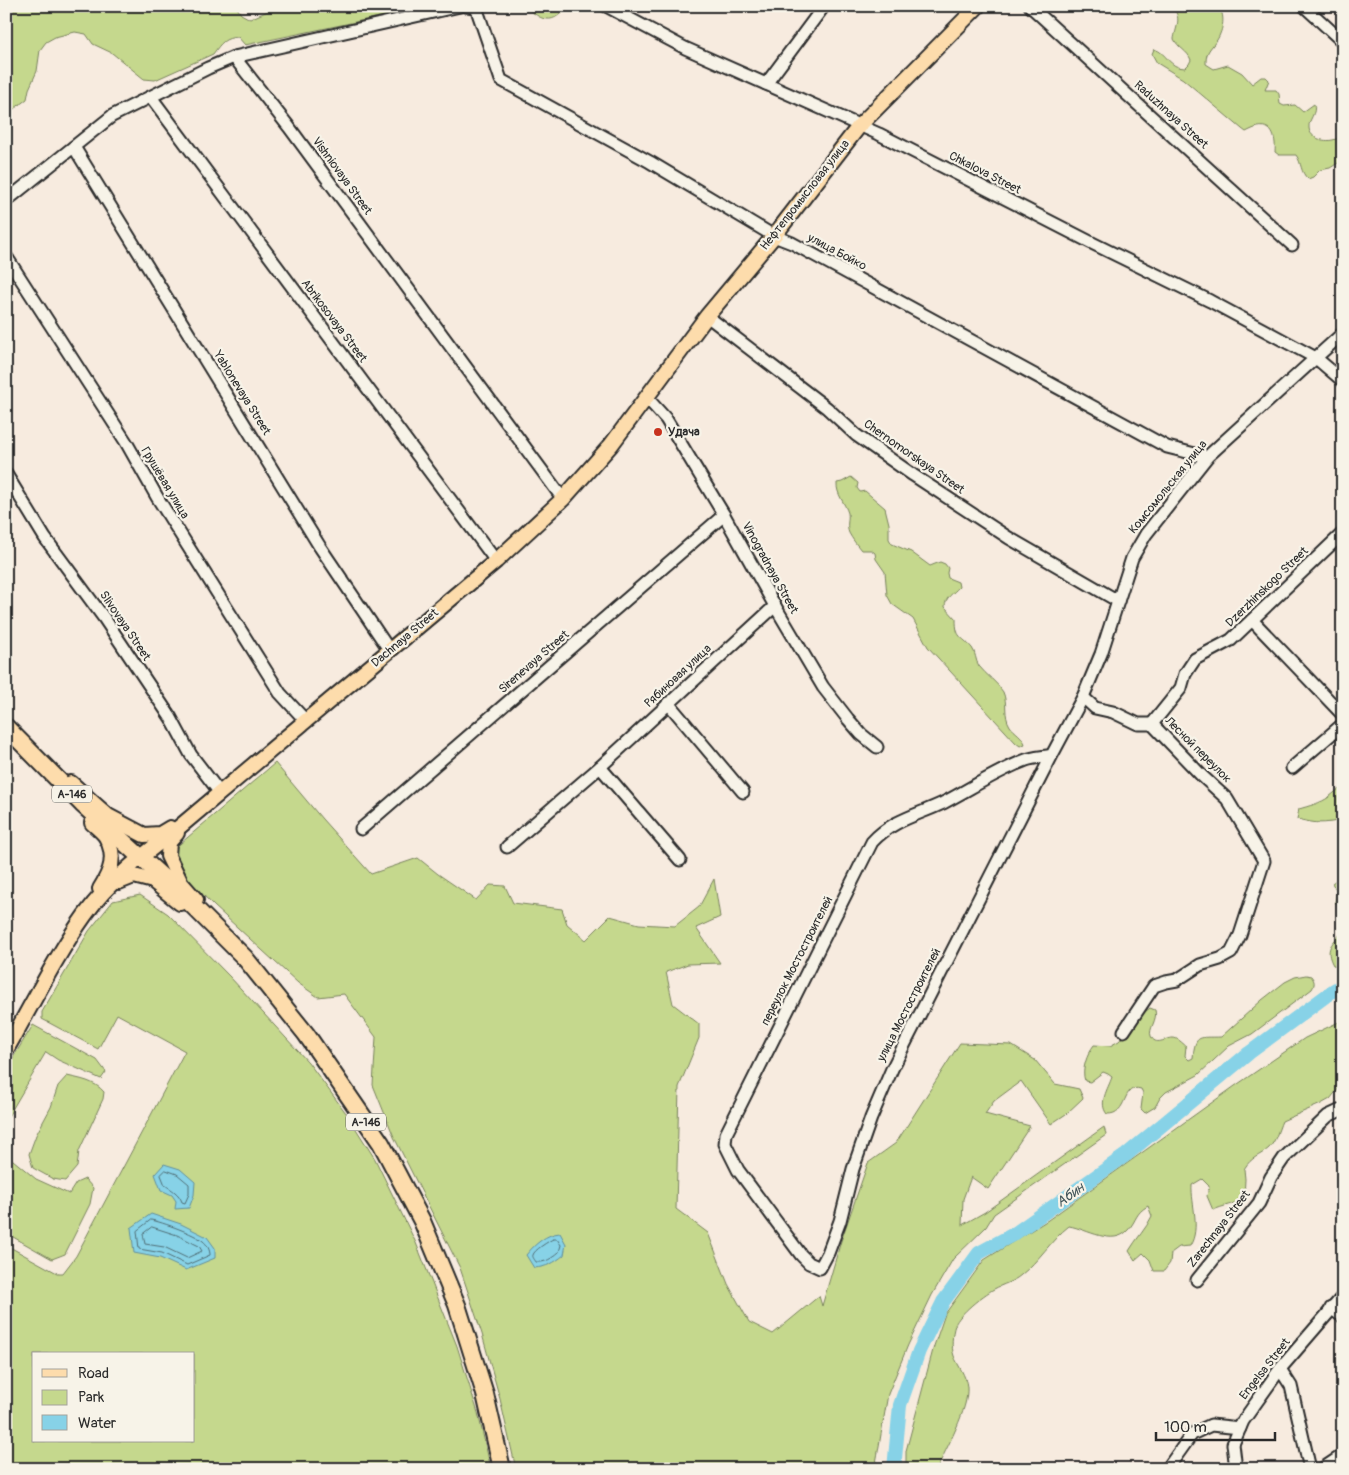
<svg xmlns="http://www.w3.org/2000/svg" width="1349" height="1475" font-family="Pangolin,sans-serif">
  <rect width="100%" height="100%" fill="#f7ebdf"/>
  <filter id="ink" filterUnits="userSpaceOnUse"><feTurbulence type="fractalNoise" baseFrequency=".02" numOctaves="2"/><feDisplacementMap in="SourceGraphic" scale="10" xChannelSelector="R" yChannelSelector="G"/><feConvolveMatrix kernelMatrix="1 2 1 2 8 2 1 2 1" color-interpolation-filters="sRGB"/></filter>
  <g filter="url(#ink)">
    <g fill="#c5d88d" stroke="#78825c" fill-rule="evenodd">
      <path d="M 6,6 L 236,6 L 241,14 L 250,19 L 279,6 L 432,6 L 245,45 L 238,37 C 224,38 221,43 213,54 L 155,80 L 144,79 L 112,53 L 93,44 L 86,34 L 75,32 L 55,37 L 46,42 L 40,50 L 37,71 L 29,89 L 27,99 L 6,115 Z"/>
      <path d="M 484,6 L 584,6 C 578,8 570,8 565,11 C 559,14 555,20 547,19 C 540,19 536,14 530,11 C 527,9 522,8 519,8 C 506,7 495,14 484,6 Z"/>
      <path d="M 1163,6 L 1218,6 C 1226,15 1223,30 1217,40 C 1214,44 1210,48 1208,52 C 1206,56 1206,60 1206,64 L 1214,69 L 1228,65 L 1242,73 L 1252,84 L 1261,77 L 1266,77 L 1269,80 L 1265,90 L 1276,90 L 1279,94 L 1280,104 L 1284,106 L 1295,105 L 1303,112 L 1314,104 C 1317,114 1308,119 1309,128 C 1310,139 1326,143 1336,139 C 1338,138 1340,136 1343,135 L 1343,160 L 1330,168 L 1320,170 L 1313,177 L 1308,179 C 1300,172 1302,163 1296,155 L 1279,155 L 1275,152 C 1276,141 1274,124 1258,127 C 1254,128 1250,130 1246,132 L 1242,129 L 1183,79 L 1157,63 L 1152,54 L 1154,49 C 1168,53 1168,68 1185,68 L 1189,64 L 1191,60 C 1188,51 1178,48 1174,39 C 1175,30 1182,18 1174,10 L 1169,10 Z"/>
      <path d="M 851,477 L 858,483 L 857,488 L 860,492 L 865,491 L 885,508 L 889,524 L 889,539 L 892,544 L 911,552 L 930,566 L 940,562 L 945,564 L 948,568 L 947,573 L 948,578 L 958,582 L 959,587 C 953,594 945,597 945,607 L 956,619 C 956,639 961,635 972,648 C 976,653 975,660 979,666 C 986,675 997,682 1003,692 C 1008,703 1003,715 1010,726 C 1015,733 1022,735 1025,744 L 1020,746 L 1016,743 L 928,647 L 913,619 L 892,604 L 887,595 L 885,572 L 876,559 L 875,553 L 871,550 L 861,550 C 857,545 852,539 849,533 C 846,526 849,520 848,513 C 845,503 836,494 837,483 L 842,482 Z"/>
      <path d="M 275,763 L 322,819 L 371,874 L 418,858 L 438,874 L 476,900 L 490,885 L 505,886 L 513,903 L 562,909 L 567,924 L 586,940 L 610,916 L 639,924 L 675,926 L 699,907 L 714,879 L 720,917 L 696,928 L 720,963 L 688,964 L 666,972 L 673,1004 L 699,1024 L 699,1038 L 679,1087 L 676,1209 L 708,1233 L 728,1284 L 749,1322 L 773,1334 L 819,1296 L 822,1306 L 841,1241 L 868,1163 L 896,1143 L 960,1043 L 1011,1045 L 1035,1060 L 1055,1084 L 1079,1089 L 1083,1098 L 1066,1114 L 1051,1124 L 1021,1081 L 994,1101 L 985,1114 L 1030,1126 L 988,1189 L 971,1177 L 963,1199 L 962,1225 L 985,1212 L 1104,1127 L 1106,1135 L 994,1214 L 986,1227 L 953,1259 L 932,1295 L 908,1345 L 888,1394 L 875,1469 L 516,1469 L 500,1399 L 482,1334 L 460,1268 L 394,1137 L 373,1085 L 376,1037 L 344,994 L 318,997 L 298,983 L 214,906 L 176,867 L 174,849 Z"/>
      <path d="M 1343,787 L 1343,820 C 1322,824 1318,824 1297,819 L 1299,809 C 1309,806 1321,803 1329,797 C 1334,793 1337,790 1343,787 Z"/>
      <path d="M 1340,877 L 1343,877 L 1343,909 L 1335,902 L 1337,892 L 1332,883 Z"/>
      <path d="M 140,895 L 168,914 L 230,977 L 308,1062 L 346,1113 L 375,1159 L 416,1243 L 457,1346 L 478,1413 L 491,1469 L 6,1469 L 6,1245 L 57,1273 L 63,1273 L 76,1256 L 185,1051 L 117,1014 L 98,1049 L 42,1019 L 42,1012 L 89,931 L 113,901 ZM 34,1354 L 194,1354 L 194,1441 L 34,1441 Z"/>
      <path d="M 1343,931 L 1343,967 L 1333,965 C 1324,948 1332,944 1343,931 Z"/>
      <path d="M 1306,975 L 1311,976 C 1315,981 1315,984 1312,989 L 1252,1034 L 1229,1046 L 1198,1075 L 1166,1092 L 1160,1098 L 1155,1107 L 1145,1113 L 1141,1109 L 1143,1093 L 1141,1089 C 1121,1083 1129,1115 1107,1114 C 1098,1103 1108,1089 1112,1077 L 1108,1074 L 1103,1072 L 1090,1082 L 1085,1081 C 1081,1070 1087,1054 1094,1045 L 1110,1046 L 1119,1041 L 1146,1011 L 1150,1008 L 1155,1010 C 1158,1020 1148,1029 1151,1036 C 1155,1047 1166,1038 1173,1038 C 1178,1038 1182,1043 1186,1046 L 1185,1056 L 1189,1060 L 1193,1058 C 1195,1033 1200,1038 1221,1037 L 1262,1000 L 1285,982 L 1295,977 Z"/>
      <path d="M 1343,1020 L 1343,1083 L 1330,1099 L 1321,1104 L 1282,1121 C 1278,1130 1276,1141 1269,1148 C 1259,1157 1252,1156 1244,1169 L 1245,1179 L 1244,1199 C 1234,1204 1223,1206 1213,1210 L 1207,1196 L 1209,1186 L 1202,1179 L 1192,1185 C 1191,1205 1201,1227 1190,1246 L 1179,1247 L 1171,1253 L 1170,1263 L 1164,1271 L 1154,1271 L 1150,1260 L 1143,1253 L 1135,1260 L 1129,1251 C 1136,1239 1146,1229 1152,1216 L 1148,1206 C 1135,1213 1137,1220 1128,1230 C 1113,1247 1087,1229 1069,1226 C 1051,1240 1039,1261 1021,1275 C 1013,1282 1003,1284 994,1289 C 983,1295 959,1314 955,1325 C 952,1334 951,1347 954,1356 C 958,1366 966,1375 967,1387 C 969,1409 946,1448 937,1469 L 906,1469 L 906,1451 L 934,1346 L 945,1314 L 984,1260 L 1048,1220 L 1235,1086 L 1305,1038 Z"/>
      <path d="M 33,1025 L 97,1060 L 106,1072 L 101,1079 L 58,1060 L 46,1052 L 6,1120 L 6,1069 Z"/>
      <path d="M 67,1076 C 80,1079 95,1081 104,1092 L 103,1099 L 79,1151 L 77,1167 L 65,1181 L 53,1179 L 33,1168 L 29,1154 L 36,1135 L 51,1107 L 58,1086 Z"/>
      <path d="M 6,1157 L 13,1160 L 36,1179 L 69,1194 L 76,1183 L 85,1179 L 93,1188 L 90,1204 L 65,1254 L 52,1259 L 6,1233 Z"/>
    </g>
    <g fill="#87d2e7" stroke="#628f9c">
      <path d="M 164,1164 L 180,1169 L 195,1182 L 194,1195 L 189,1208 L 175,1209 L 176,1201 L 172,1195 L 161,1190 L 155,1174 Z"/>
      <path d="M 151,1214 L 181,1224 L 207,1237 L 215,1248 L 215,1258 L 186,1270 L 160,1258 L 134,1253 L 131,1228 Z"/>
      <path d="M 560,1233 L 566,1244 L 564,1255 C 554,1263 547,1267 534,1268 L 526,1255 C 535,1244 546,1234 560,1233 Z"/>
    </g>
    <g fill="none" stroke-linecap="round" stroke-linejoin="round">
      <g stroke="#506e76" stroke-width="1">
        <path d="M 166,1170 L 177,1174 L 189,1184 L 189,1194 L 185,1203 L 182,1202 C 179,1193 172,1190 165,1185 L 161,1175 Z"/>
        <path d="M 151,1220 C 162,1222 195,1234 203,1241 C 207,1244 210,1250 210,1255 L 187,1265 L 162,1253 L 139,1249 L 137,1231 Z"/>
        <path d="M 152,1227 L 177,1235 L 199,1246 L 202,1251 L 187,1258 L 164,1247 L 145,1244 L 143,1234 Z"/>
        <path d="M 553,1239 L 557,1239 L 561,1245 L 559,1252 C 552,1258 546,1263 536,1262 C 535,1260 532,1257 533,1255 C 534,1250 549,1241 553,1239 Z"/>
      </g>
      <path stroke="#87d2e7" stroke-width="14" d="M 894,1469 L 900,1405 L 919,1351 L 943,1302 L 979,1253 L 1014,1234 L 1126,1155 L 1249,1053 L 1334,990 L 1343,985"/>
      <g stroke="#2b2b2b" stroke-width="15">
        <g id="minor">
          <path d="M 466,6 L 476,7 L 501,80 L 650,162 L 774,236 L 792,243 L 1167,447 L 1207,457"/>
          <path d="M 606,6 L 685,48 L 879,134 L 1094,244 L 1210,301 L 1316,358 L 1343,381"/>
          <path d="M 1030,6 L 1292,245"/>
          <path d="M 1304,6 L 1343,42"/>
          <path d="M 234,57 L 289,127 L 563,499"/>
          <path d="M 766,84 L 824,6"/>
          <path d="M 151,97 L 496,561"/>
          <path d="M 74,147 L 320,547 L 390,651"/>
          <path d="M 6,201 L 112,116 L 208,68 L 234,57 L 460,6"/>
          <path d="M 6,256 L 126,442 L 157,497 L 280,693 L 305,720"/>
          <path d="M 707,316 L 827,408 L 856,435 L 913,475 L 1009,538 L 1118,601"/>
          <path d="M 647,398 L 666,419 L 724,515 L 775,606 L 823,687 L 848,719 L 861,734 L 877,747"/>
          <path d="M 6,474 L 45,538 L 104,618 L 171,718 L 191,755 L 220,793"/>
          <path d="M 1252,620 L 1343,715"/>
          <path d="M 1083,697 L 1095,708 L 1113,712 L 1138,724 L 1152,724 L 1201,775 L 1227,799 L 1264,861 L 1240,935 L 1231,953 L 1220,959 L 1200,965 L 1177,980 L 1166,982 L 1154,986 L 1124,1031"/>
          <path d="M 668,703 L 743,792"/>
          <path d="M 1152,724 L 1181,688 L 1185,674 L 1195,659 L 1231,640 L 1343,533"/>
          <path d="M 1052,755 C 1043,757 1034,757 1026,760 C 997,771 970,789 943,803 C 918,815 892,820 872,842 L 726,1134 L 725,1144 L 738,1170 L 801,1255 L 809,1263 L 820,1268 L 828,1253 L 840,1221 L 853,1169 L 871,1118 L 892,1069 L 1052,755 L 1083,697 L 1101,654 L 1132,558 L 1146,534 L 1207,457 L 1343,333"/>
          <path d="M 600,767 L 680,860"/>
          <path d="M 1292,768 L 1343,724"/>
          <path d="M 361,829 L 724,515"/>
          <path d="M 507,847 L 600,767 L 775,606"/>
          <path d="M 1197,1280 L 1259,1203 L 1271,1177 L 1284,1158 L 1328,1116 L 1343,1109"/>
          <path d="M 1331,1308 L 1343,1317"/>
          <path d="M 1280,1369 L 1291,1386 L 1310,1469"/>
          <path d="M 1167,1469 L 1192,1434 L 1211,1425 L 1240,1428"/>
          <path d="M 1236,1469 L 1233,1444 L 1243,1421 L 1280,1369 L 1343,1296"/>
          <path d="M 1322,1469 L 1343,1455"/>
        </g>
      </g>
      <g stroke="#2b2b2b" stroke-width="18">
        <g id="major">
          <path d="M 71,783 L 108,816 L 144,835 L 160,834 L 170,828"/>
          <path d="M 92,823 C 96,827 103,832 106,837 C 117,857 111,871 100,889"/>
          <path d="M 177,833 L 169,842 L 168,856 L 181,883 L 196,900"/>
          <path d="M 119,882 L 134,876 L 153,881 L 180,903"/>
          <path d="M 6,1050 C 32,1005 55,957 85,915 C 109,881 144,854 177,829 L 496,561 L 563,499 L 611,445 L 707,316 L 774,236 L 860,125 L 978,6"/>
        </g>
      </g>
      <g stroke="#2b2b2b" stroke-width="20">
        <path id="highway" d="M 6,727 L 82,804 L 182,895 L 245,958 L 306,1034 L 381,1143 L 422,1221 L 457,1305 L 485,1394 L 502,1469"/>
      </g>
      <use href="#minor" stroke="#f7f3e8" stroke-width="11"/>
      <use href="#major" stroke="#fddcac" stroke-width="14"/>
      <use href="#highway" stroke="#fddcac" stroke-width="16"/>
    </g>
  </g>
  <circle fill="#c8321e" stroke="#f7f3e8" stroke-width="2" cx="658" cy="432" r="5"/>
  <g text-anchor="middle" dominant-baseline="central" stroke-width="4.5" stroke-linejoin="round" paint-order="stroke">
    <g fill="#f7f3e8" stroke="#686764" stroke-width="1">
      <rect x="52" y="785.5" width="40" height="17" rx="4"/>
      <rect x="346" y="1113.5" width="40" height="17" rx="4"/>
    </g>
    <g font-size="11" font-weight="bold" fill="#2b2b2b">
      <text x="72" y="794">А-146</text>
      <text x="366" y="1122">А-146</text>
    </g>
    <g font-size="12" fill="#2b2b2b" stroke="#f7f3e8">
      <text transform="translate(1171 115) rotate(42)">Raduzhnaya Street</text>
      <text transform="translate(985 173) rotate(27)">Chkalova Street</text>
      <text transform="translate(342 176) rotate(54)">Vishniovaya Street</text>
      <text transform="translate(805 195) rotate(-52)">Нефтепромысловая улица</text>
      <text transform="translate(837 252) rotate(28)">улица Бойко</text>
      <text transform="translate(334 321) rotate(53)">Abrikosovaya Street</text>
      <text transform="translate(242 393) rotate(58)">Yablonevaya Street</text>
      <text transform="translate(914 457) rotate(35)">Chernomorskaya Street</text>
      <text transform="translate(165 483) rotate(59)">Грушёвая улица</text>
      <text transform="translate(1168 487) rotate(-51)">Комсомольская улица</text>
      <text transform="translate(770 568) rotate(61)">Vinogradnaya Street</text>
      <text transform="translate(1267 587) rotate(-44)">Dzerzhinskogo Street</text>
      <text transform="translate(125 626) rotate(56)">Slivovaya Street</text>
      <text transform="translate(405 638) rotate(-40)">Dachnaya Street</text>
      <text transform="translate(534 662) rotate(-41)">Sirenevaya Street</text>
      <text transform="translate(678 676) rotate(-43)">Рябиновая улица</text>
      <text transform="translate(1198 750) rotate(45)">Лесной переулок</text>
      <text transform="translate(797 961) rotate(-63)">переулок Мостостроителей</text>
      <text transform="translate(909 1005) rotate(-63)">улица Мостостроителей</text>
      <text transform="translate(1219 1229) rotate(-52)">Zarechnaya Street</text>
      <text transform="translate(1265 1369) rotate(-52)">Engelsa Street</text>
    </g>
    <g font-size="12" font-weight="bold" fill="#2b2b2b" stroke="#f7f3e8" text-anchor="start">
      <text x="668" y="432">Удача</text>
    </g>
    <g font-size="14" font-style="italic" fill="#42555a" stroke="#f7f3e8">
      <text transform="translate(1070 1195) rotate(-35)">Абин</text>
    </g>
  </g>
  <rect width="1349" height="1475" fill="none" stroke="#f7f3e8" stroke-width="25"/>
  <rect x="12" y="12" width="1324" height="1450" fill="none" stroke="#2b2b2b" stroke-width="2" filter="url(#ink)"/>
  <rect x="32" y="1352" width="162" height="90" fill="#f7f3e8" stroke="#a5a39c"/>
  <rect x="42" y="1369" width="25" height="8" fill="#fddcac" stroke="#a5a39c"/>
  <text x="78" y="1378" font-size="15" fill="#2b2b2b">Road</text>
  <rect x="42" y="1390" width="25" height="15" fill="#c5d88d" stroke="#a5a39c"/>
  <text x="78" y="1402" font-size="15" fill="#2b2b2b">Park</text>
  <rect x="42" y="1415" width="25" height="15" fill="#87d2e7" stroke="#a5a39c"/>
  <text x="78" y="1428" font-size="15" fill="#2b2b2b">Water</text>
  <path d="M1156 1432v8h119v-8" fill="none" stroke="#2b2b2b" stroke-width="2.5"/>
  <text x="1164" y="1432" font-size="15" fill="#2b2b2b" stroke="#f7f3e8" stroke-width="4" paint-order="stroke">100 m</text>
</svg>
